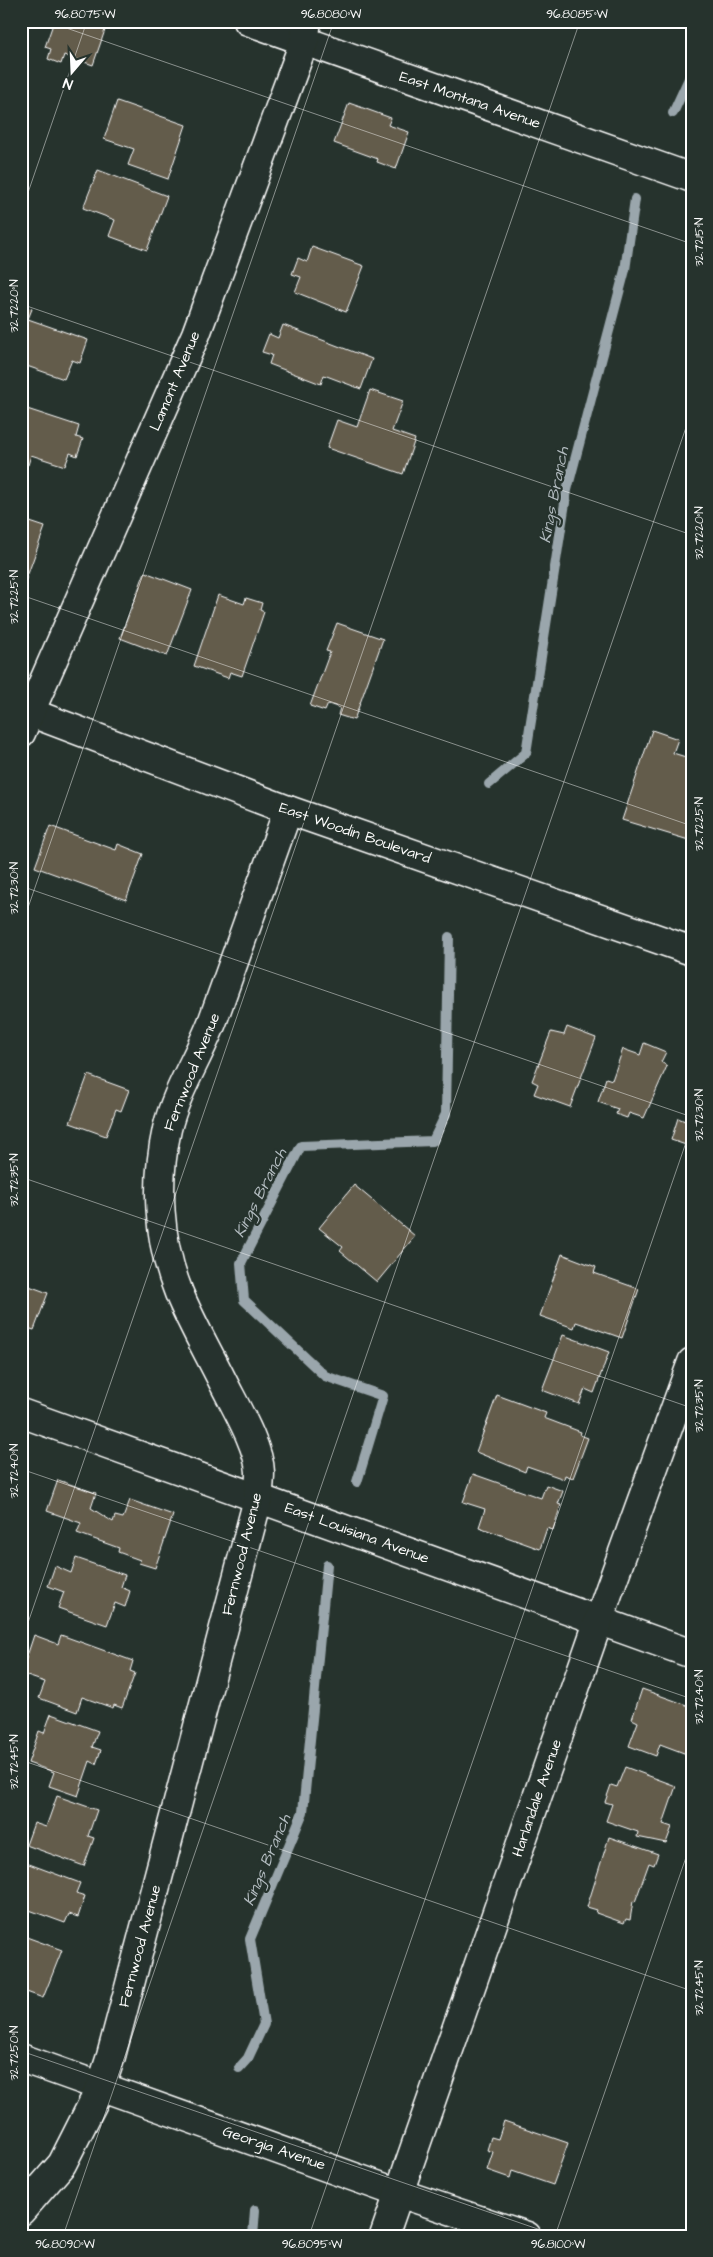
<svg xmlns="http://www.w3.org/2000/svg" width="713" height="2257" font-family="'Architects Daughter',sans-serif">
  <rect width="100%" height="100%" fill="#26332d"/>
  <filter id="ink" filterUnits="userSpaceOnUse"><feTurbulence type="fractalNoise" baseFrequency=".02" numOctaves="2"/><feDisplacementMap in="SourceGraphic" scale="10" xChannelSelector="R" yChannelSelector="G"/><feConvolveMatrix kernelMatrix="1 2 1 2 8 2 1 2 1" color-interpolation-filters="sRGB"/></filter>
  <g filter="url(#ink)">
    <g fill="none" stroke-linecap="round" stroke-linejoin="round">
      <g stroke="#9aa6ac" stroke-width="10">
        <path d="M 673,113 L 692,72"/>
        <path d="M 489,784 L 526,753 L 567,490 L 625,270 L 635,199"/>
        <path d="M 357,1482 L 383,1396 L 325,1376 L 244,1300 L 241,1263 L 301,1146 L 433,1141 L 446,1114 L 449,937"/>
        <path d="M 239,2068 L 248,2058 L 264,2024 L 250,1939 L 303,1812 L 327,1565"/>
        <path d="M 253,2236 L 255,2210"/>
      </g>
    </g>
    <g fill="#635b4c" stroke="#fff">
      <path d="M 54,21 L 80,21 L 105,30 L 93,65 L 64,55 L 61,64 L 48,59 L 51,49 L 45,47 Z"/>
      <path d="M 117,101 L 186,125 L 168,179 L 128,165 L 134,149 L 104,139 Z"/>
      <path d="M 349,103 L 391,118 L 388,125 L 409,132 L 396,169 L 377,162 L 378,159 L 334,143 Z"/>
      <path d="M 98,170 L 167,196 L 147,250 L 109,236 L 115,220 L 83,208 Z"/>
      <path d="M 312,247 L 364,266 L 346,312 L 295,292 L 301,277 L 292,274 L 298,258 L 307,262 Z"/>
      <path d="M 21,306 L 32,309 L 28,319 L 88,340 L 80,363 L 72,360 L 64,379 L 21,364 Z"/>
      <path d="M 283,325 L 372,359 L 361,389 L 324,375 L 321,384 L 269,364 L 272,355 L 262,352 L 269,334 L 278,338 Z"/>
      <path d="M 370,390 L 403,401 L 392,431 L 415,439 L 403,474 L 327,448 L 337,420 L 357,427 Z"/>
      <path d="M 21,407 L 79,426 L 76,437 L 83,439 L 77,456 L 70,453 L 65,466 L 31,455 L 28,465 L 21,462 Z"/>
      <path d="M 21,519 L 45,527 L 21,593 Z"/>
      <path d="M 145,572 L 192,590 L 167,656 L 120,638 Z"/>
      <path d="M 218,595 L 244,604 L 246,598 L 262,603 L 260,610 L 264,612 L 242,676 L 230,672 L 228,678 L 194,666 Z"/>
      <path d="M 337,623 L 383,639 L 354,720 L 338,715 L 340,708 L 328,704 L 325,711 L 310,706 L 330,652 L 326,651 Z"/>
      <path d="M 652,730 L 678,739 L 673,753 L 692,759 L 692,841 L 622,820 Z"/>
      <path d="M 50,826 L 116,850 L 118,844 L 143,854 L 126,900 L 35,867 Z"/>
      <path d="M 567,1027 L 596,1038 L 570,1107 L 534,1094 L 538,1084 L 532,1081 L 551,1032 L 564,1035 Z"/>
      <path d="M 644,1043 L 666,1052 L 661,1062 L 667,1066 L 644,1118 L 629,1113 L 627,1118 L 616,1114 L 618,1109 L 598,1102 L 606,1078 L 612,1080 L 623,1049 L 640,1055 Z"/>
      <path d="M 88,1075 L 129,1090 L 121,1111 L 116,1109 L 106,1136 L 70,1123 Z"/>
      <path d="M 692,1102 L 692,1147 L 671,1140 L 678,1118 L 685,1121 Z"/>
      <path d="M 354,1185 L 415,1236 L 377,1282 L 340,1251 L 343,1247 L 319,1228 Z"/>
      <path d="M 562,1254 L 596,1267 L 594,1273 L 639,1289 L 622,1338 L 576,1322 L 574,1328 L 540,1316 Z"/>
      <path d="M 21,1283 L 48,1293 L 34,1330 L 21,1326 Z"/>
      <path d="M 563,1335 L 609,1352 L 594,1393 L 585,1389 L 579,1404 L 542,1390 Z"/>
      <path d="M 497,1395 L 546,1413 L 544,1418 L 581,1432 L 580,1435 L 588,1438 L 573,1478 L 565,1475 L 564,1479 L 527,1466 L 525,1472 L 476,1452 Z"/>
      <path d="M 473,1474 L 541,1498 L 546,1485 L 563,1491 L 558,1504 L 561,1505 L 553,1530 L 547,1528 L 540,1549 L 479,1527 L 485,1509 L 463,1502 Z"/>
      <path d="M 58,1480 L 96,1493 L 91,1508 L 113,1522 L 115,1516 L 123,1518 L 130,1500 L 173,1515 L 155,1568 L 139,1563 L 140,1560 L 118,1552 L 119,1548 L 77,1533 L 81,1523 L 47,1511 Z"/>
      <path d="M 76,1558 L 125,1575 L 121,1587 L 130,1591 L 125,1607 L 115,1603 L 107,1625 L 58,1608 L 64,1592 L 48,1586 L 55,1566 L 71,1573 Z"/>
      <path d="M 34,1635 L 58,1644 L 61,1635 L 133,1661 L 130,1671 L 135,1673 L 122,1708 L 114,1705 L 113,1708 L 82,1697 L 77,1712 L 39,1698 L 45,1682 L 21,1674 Z"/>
      <path d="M 642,1689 L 692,1707 L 692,1756 L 660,1744 L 656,1756 L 629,1746 L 638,1722 L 632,1719 Z"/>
      <path d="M 51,1714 L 98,1731 L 92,1747 L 101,1750 L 96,1764 L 90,1761 L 78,1796 L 49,1786 L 54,1772 L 28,1763 L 39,1731 L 44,1733 Z"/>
      <path d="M 625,1767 L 676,1786 L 663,1824 L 672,1827 L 666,1843 L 637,1837 L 638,1832 L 606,1821 L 612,1804 L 605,1802 L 611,1785 L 617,1787 Z"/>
      <path d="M 57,1796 L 97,1810 L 88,1836 L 94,1838 L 84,1866 L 26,1845 L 34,1823 L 46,1827 Z"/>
      <path d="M 609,1837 L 658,1854 L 654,1865 L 649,1863 L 635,1902 L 633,1901 L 630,1920 L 626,1919 L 624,1923 L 596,1913 L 597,1910 L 587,1907 Z"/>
      <path d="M 21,1861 L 80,1883 L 76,1893 L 85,1896 L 78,1917 L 69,1914 L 65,1923 L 21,1907 Z"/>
      <path d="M 21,1935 L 62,1950 L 43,1998 L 21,1990 Z"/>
      <path d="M 504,2121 L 568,2143 L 553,2185 L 512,2171 L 510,2178 L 487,2170 L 493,2152 L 487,2150 L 491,2137 L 498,2139 Z"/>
    </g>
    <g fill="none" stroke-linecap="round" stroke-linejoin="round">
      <g stroke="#fff" stroke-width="31">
        <g id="minor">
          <path d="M 248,21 L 692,178"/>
          <path d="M 21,709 L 288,810 L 692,951"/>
          <path d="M 21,733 L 196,334 L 304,42 L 307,21"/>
          <path d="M 21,1413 L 692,1654"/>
          <path d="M 21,2058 L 399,2193 L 527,2236"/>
          <path d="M 21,2211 L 62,2164 L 101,2087 L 111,2056 L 258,1499 C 259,1490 260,1481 260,1472 C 259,1445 233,1403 221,1378 C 207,1350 191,1322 179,1293 C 158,1241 155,1183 167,1129 C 176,1091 199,1057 213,1020 L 288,810"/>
          <path d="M 384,2236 L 610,1588 L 692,1362"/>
        </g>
      </g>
      <use href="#minor" stroke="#26332d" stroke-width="28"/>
    </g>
  </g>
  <path fill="none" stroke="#fff" stroke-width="1" stroke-opacity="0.45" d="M 46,21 L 692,244M 21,213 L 87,21M 21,304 L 692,535M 21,595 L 692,826M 21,886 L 692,1117M 21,928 L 334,21M 21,1177 L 692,1408M 21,1469 L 692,1699M 21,1643 L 580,21M 21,1760 L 692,1991M 21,2051 L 558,2236M 63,2236 L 692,410M 309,2236 L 692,1125M 555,2236 L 692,1840"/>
  <g text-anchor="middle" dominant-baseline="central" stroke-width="4.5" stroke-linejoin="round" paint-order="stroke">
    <g font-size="15" fill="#fff" stroke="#26332d">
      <text transform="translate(470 100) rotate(19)">East Montana Avenue</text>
      <text transform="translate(175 381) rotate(-67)">Lamont Avenue</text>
      <text transform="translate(355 833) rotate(19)">East Woodin Boulevard</text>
      <text transform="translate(192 1072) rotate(-68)">Fernwood Avenue</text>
      <text transform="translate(357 1533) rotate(20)">East Louisiana Avenue</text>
      <text transform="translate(242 1554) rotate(-76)">Fernwood Avenue</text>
      <text transform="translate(537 1798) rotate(-71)">Harlandale Avenue</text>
      <text transform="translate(140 1946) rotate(-75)">Fernwood Avenue</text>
      <text transform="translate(274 2148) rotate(19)">Georgia Avenue</text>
    </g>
    <g font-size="16" font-style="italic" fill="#b3bcc0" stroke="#26332d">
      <text transform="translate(554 495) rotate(-79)">Kings Branch</text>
      <text transform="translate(260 1193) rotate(-63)">Kings Branch</text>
      <text transform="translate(267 1860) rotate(-67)">Kings Branch</text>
    </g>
  </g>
  <rect width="713" height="2257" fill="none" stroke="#26332d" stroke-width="55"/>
  <g transform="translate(72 72) rotate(199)" stroke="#26332d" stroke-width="4" paint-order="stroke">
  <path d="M0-4L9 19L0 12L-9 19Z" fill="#ffffff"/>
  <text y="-8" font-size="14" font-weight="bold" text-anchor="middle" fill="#ffffff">N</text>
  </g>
  <rect x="28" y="28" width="658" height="2202" fill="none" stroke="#fff" stroke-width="2"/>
  <g font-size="12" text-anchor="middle" fill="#fff">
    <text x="85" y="18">96.8075°W</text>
    <text x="331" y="18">96.8080°W</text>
    <text x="577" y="18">96.8085°W</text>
    <text transform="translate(699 242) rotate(-90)" y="4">32.7215°N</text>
    <text transform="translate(14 306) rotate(-90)" y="4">32.7220°N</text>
    <text transform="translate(699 533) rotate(-90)" y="4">32.7220°N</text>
    <text transform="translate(14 597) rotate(-90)" y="4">32.7225°N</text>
    <text transform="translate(699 824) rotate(-90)" y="4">32.7225°N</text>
    <text transform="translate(14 888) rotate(-90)" y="4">32.7230°N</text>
    <text transform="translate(699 1115) rotate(-90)" y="4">32.7230°N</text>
    <text transform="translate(14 1180) rotate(-90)" y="4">32.7235°N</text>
    <text transform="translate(699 1406) rotate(-90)" y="4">32.7235°N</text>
    <text transform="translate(14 1471) rotate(-90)" y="4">32.7240°N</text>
    <text transform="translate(699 1697) rotate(-90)" y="4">32.7240°N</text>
    <text transform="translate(14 1762) rotate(-90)" y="4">32.7245°N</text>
    <text transform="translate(699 1988) rotate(-90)" y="4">32.7245°N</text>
    <text transform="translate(14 2053) rotate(-90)" y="4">32.7250°N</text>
    <text x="65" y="2248">96.8090°W</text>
    <text x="312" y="2248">96.8095°W</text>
    <text x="558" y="2248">96.8100°W</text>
  </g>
</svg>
